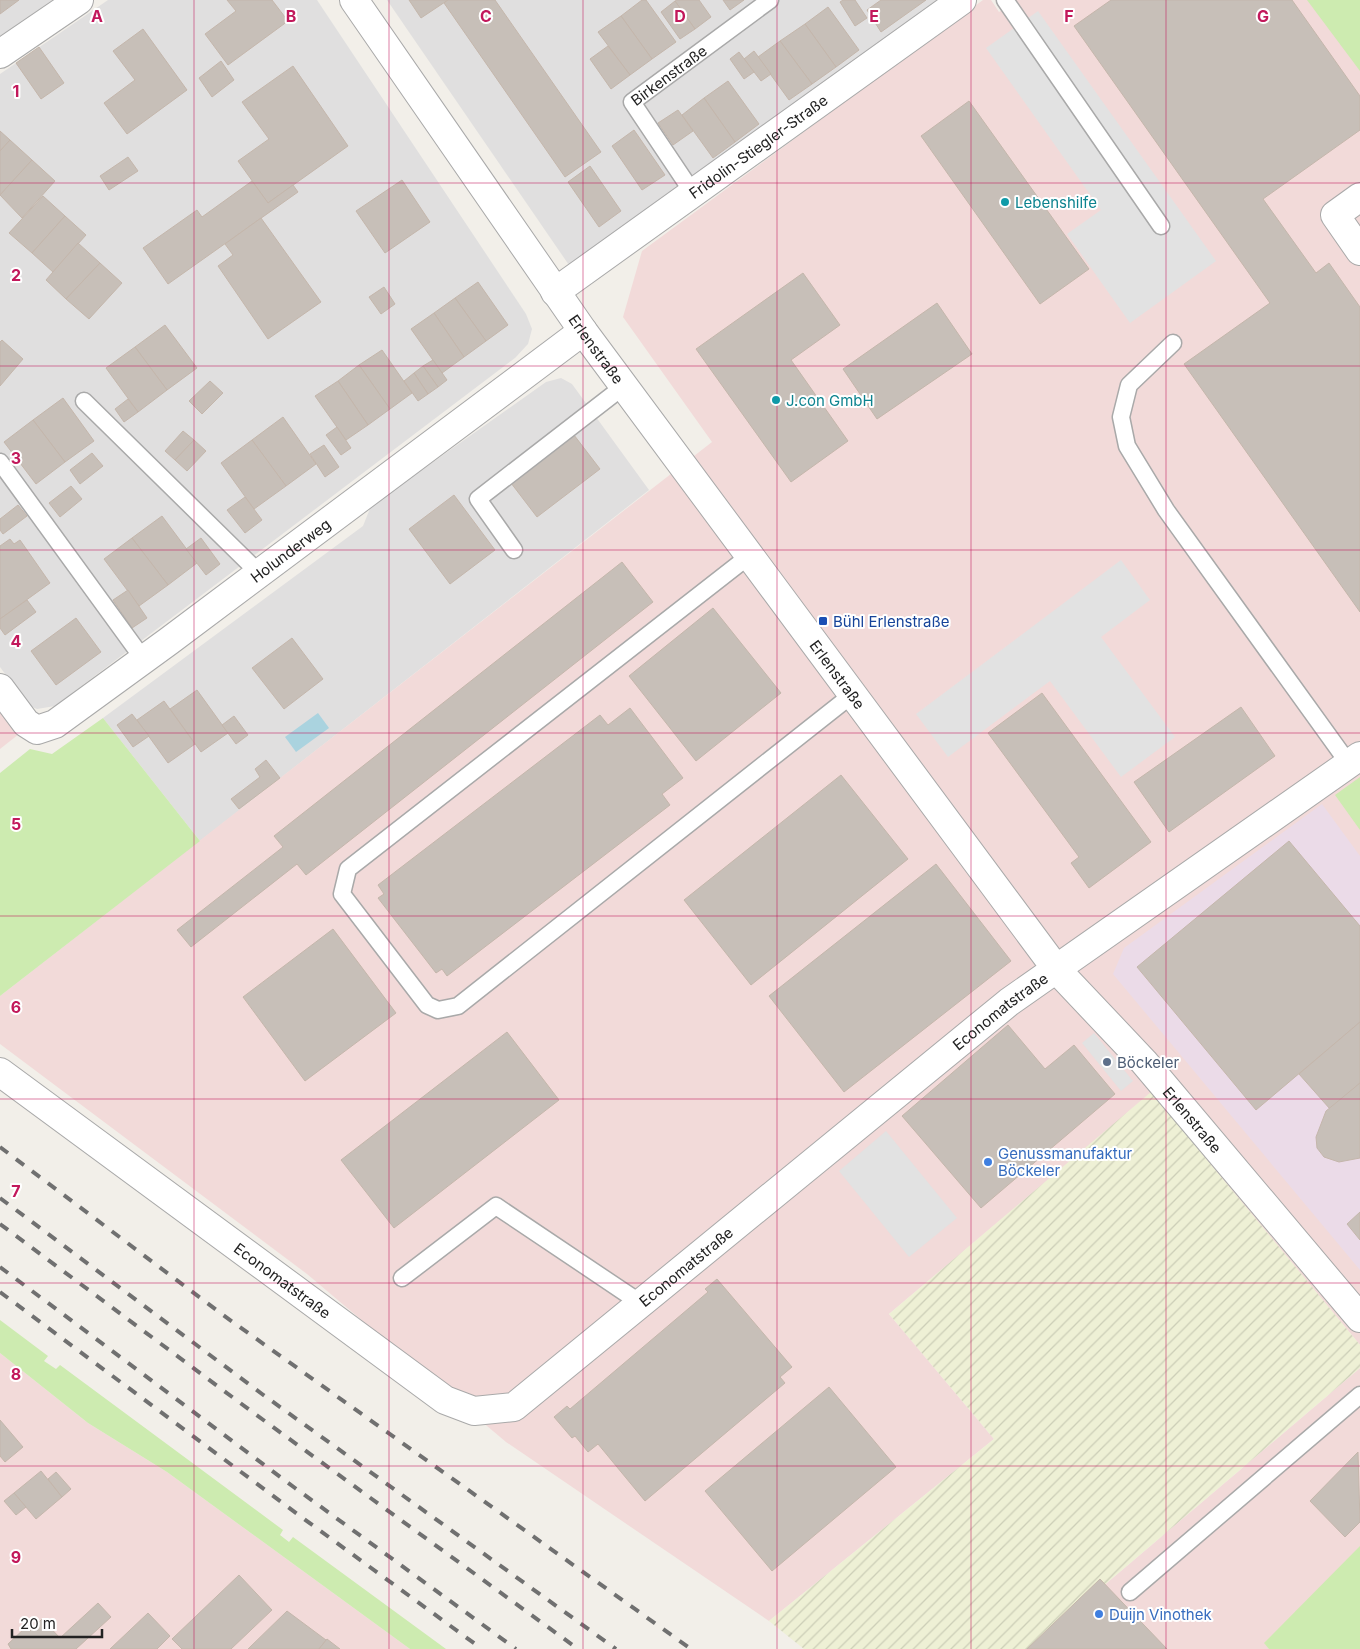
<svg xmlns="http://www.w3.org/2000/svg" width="1360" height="1649" font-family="Inter,sans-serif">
  <defs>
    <pattern id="farmland-furrows" width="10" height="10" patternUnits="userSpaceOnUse" patternTransform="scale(1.25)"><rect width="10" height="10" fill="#eef0d5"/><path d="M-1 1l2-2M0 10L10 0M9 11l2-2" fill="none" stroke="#ccceb7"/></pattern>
  </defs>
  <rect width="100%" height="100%" fill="#f2efe9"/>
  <g fill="#e0dfdf">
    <path d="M 0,0 L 53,0 L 0,36 Z"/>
    <path d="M 108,0 L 317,0 L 526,314 L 532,329 L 528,344 L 515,358 L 55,706 L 37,709 L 28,705 L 0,667 L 0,74 Z"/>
    <path d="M 387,0 L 946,0 L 571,268 Z"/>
    <path d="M 561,378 L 572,384 L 649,490 L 200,841 L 103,718 L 363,526 L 371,506 L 546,382 Z"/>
  </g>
  <g fill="#f2dad9">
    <path d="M 983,0 L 991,0 L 999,12 L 1017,0 L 1360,0 L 1360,1345 L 1151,1093 L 889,1314 L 994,1439 L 769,1621 L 506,1442 L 307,1274 L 0,1044 L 0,996 L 712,442 L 623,317 L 642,251 Z"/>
    <path d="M 0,708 L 19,734 L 0,749 Z"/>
    <path d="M 0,1353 L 88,1423 L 167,1472 L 410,1649 L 0,1649 Z"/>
    <path d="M 1360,1368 L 1360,1649 L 1029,1649 Z"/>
  </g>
  <path fill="#ebdbe8" d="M 1322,804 L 1360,856 L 1360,1270 L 1113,974 L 1124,948 Z"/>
  <path fill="url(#farmland-furrows)" d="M 1151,1092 L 1360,1345 L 1360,1368 L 1029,1649 L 804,1649 L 769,1621 L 994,1439 L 889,1314 Z"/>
  <g fill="#cdebb0">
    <path d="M 1307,0 L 1360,0 L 1360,71 Z"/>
    <path d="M 103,718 L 200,841 L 0,996 L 0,773 L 30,749 L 52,754 Z"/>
    <path d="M 1360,777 L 1360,830 L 1335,795 Z"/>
    <path d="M 0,1320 L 48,1356 L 44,1361 L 56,1369 L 60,1365 L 283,1530 L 280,1535 L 289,1542 L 293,1537 L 446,1649 L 410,1649 L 167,1472 L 88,1423 L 0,1353 Z"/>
    <path d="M 1360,1546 L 1360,1649 L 1269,1649 L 1264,1643 Z"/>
  </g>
  <g fill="#e2e2e2">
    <path d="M 1038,11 L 1216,261 L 1130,323 L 1067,234 L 1101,210 L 986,48 Z"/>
    <path d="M 1121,560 L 1150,600 L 1101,637 L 1175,737 L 1121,777 L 1050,681 L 948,757 L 916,714 Z"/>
    <path d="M 1094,1033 L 1133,1081 L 1121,1091 L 1082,1043 Z"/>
    <path d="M 886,1131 L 957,1218 L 909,1257 L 839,1171 Z"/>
  </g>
  <path fill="#aad3df" d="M 318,713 L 329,728 L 296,752 L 285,737 Z"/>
  <g fill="#c7bfb8" stroke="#c4b6ab">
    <path d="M 0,0 L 19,0 L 0,14 Z"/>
    <path d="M 227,0 L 272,0 L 288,21 L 228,65 L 205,34 L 236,11 Z"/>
    <path d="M 409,0 L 448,0 L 421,18 Z"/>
    <path d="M 448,0 L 495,0 L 601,152 L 565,177 L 444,3 Z"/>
    <path d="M 642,0 L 646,0 L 676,42 L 652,59 L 621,16 Z"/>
    <path d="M 677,0 L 699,0 L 711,17 L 695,29 L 675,1 Z"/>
    <path d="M 723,0 L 744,0 L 730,10 Z"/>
    <path d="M 843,0 L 855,0 L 867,18 L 855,26 L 840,2 Z"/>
    <path d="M 881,0 L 926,0 L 881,32 L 867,10 Z"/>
    <path d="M 1111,0 L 1292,0 L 1360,96 L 1360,130 L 1263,199 L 1316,273 L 1329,263 L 1360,307 L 1360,612 L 1184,364 L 1270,303 L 1074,26 Z"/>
    <path d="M 675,1 L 695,29 L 680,39 L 661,12 Z"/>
    <path d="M 828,7 L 859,50 L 836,67 L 805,24 Z"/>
    <path d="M 621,16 L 652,59 L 630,75 L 598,32 Z"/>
    <path d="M 805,24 L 836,67 L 812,84 L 780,41 Z"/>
    <path d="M 143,29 L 187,90 L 127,134 L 104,103 L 135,80 L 113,51 Z"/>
    <path d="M 780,41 L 812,84 L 789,100 L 758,57 Z"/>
    <path d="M 608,46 L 630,75 L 611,89 L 590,59 Z"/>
    <path d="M 39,47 L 64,83 L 41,99 L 16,63 Z"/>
    <path d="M 754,51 L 771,74 L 761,81 L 744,59 Z"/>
    <path d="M 739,52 L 754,72 L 744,79 L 730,59 Z"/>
    <path d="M 221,61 L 234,80 L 212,97 L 199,78 Z"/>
    <path d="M 293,66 L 348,146 L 268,203 L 238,161 L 269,139 L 242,102 Z"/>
    <path d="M 728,81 L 759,124 L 735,142 L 704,98 Z"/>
    <path d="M 704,98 L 735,142 L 713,158 L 682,115 Z"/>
    <path d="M 969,101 L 1089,269 L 1040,304 L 921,136 Z"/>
    <path d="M 678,110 L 693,131 L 673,145 L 658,123 Z"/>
    <path d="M 634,130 L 665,175 L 642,190 L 612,146 Z"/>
    <path d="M 0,131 L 10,140 L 0,151 Z"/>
    <path d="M 10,140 L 32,160 L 0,195 L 0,151 Z"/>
    <path d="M 128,157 L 138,171 L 109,190 L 100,176 Z"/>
    <path d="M 32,160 L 55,181 L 22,218 L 0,195 Z"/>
    <path d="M 590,166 L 621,211 L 599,227 L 568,182 Z"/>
    <path d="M 402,180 L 430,222 L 385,253 L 356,211 Z"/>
    <path d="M 252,181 L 268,203 L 293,185 L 298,192 L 168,284 L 143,248 L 197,210 L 202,217 Z"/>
    <path d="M 43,196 L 65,216 L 32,253 L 9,233 Z"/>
    <path d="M 65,216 L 86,235 L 53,272 L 32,253 Z"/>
    <path d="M 261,218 L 321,302 L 268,339 L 218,266 L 233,255 L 225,244 Z"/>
    <path d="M 78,243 L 100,263 L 66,299 L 46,280 Z"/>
    <path d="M 100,263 L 122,283 L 89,319 L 66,299 Z"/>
    <path d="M 803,273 L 840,325 L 791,360 L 848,441 L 791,482 L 696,349 Z"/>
    <path d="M 478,282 L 508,325 L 486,341 L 455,298 Z"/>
    <path d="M 384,287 L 395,304 L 381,314 L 369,297 Z"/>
    <path d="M 455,298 L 486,341 L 464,357 L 434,313 Z"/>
    <path d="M 937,303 L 972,354 L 877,419 L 843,369 Z"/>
    <path d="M 434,313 L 464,357 L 442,373 L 411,329 Z"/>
    <path d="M 165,325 L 197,368 L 167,390 L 135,347 Z"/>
    <path d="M 2,340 L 23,359 L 0,386 L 0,342 Z"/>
    <path d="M 135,347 L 167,390 L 138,412 L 106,368 Z"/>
    <path d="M 382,350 L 412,393 L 390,409 L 359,365 Z"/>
    <path d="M 433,360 L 447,380 L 438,387 L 423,366 Z"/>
    <path d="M 359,365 L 390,409 L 368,425 L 338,381 Z"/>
    <path d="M 423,366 L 438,387 L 428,394 L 414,373 Z"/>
    <path d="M 414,373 L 428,394 L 418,401 L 404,381 Z"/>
    <path d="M 210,381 L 223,393 L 202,414 L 189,401 Z"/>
    <path d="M 338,381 L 368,425 L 346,440 L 315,396 Z"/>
    <path d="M 63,398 L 94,441 L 65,462 L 33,420 Z"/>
    <path d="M 128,399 L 138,412 L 124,422 L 115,409 Z"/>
    <path d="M 283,417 L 316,464 L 286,486 L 252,440 Z"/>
    <path d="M 33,420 L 65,462 L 36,484 L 4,442 Z"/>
    <path d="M 337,427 L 351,448 L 341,455 L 326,435 Z"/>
    <path d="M 183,431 L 194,440 L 175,460 L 165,451 Z"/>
    <path d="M 574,435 L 600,469 L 537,517 L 511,483 Z"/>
    <path d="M 194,440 L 206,451 L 187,471 L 175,460 Z"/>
    <path d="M 252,440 L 286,486 L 254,509 L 221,463 Z"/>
    <path d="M 324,445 L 339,467 L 325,477 L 310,454 Z"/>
    <path d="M 92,453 L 103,466 L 80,484 L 70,470 Z"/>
    <path d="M 71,486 L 82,499 L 60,517 L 49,503 Z"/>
    <path d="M 454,495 L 495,550 L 450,584 L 409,529 Z"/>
    <path d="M 245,497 L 262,520 L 245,533 L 227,510 Z"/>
    <path d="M 18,505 L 27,516 L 3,534 L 0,530 L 0,519 Z"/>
    <path d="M 162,516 L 197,563 L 168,585 L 132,538 Z"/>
    <path d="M 132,538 L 168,585 L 139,606 L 104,559 Z"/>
    <path d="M 201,538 L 220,564 L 206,575 L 186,549 Z"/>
    <path d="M 10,539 L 14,544 L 20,540 L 50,583 L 0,619 L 0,546 Z"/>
    <path d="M 622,562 L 653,602 L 306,875 L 297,864 L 191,947 L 177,930 L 283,847 L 274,836 Z"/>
    <path d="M 128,590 L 147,618 L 132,628 L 113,600 Z"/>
    <path d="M 27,600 L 36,612 L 5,635 L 0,628 L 0,619 Z"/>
    <path d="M 713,608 L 781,693 L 696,761 L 629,676 Z"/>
    <path d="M 76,618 L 101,652 L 56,685 L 31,651 Z"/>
    <path d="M 292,638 L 323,679 L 284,709 L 252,668 Z"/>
    <path d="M 197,690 L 228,733 L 201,752 L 170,709 Z"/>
    <path d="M 1042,693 L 1151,842 L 1089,888 L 1071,863 L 1079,857 L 988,733 Z"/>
    <path d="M 164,701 L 195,744 L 168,763 L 137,720 Z"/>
    <path d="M 1241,707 L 1275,756 L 1169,832 L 1134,782 Z"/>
    <path d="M 630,708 L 683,778 L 662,794 L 670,805 L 447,976 L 442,969 L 436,973 L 378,898 L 384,894 L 378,885 L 600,715 L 608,725 Z"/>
    <path d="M 132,714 L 149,736 L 133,747 L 117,725 Z"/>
    <path d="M 234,716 L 248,735 L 236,744 L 222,725 Z"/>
    <path d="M 266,760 L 280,778 L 239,809 L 231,799 L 260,777 L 255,769 Z"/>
    <path d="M 841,775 L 908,859 L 751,985 L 684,900 Z"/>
    <path d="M 1289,841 L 1360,926 L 1360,1022 L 1256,1110 L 1137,967 Z"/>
    <path d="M 936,864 L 1011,961 L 844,1092 L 769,996 Z"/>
    <path d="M 333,929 L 396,1013 L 305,1081 L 243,997 Z"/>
    <path d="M 1360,1022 L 1360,1083 L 1330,1109 L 1299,1074 Z"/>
    <path d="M 1008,1025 L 1045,1069 L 1074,1045 L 1115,1094 L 981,1208 L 902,1116 Z"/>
    <path d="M 507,1032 L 559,1100 L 394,1228 L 341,1160 Z"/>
    <path d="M 1360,1083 L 1360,1158 L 1339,1162 L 1324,1157 L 1317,1148 L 1316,1137 L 1326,1111 Z"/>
    <path d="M 1360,1212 L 1360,1240 L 1347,1224 Z"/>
    <path d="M 717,1279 L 792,1367 L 780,1377 L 785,1383 L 645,1501 L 598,1444 L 588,1452 L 575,1436 L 572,1438 L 554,1417 L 567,1406 L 570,1409 L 708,1292 L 705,1289 Z"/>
    <path d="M 829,1387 L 896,1467 L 772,1571 L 705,1491 Z"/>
    <path d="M 0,1420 L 23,1447 L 5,1462 L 0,1456 Z"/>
    <path d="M 1358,1452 L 1360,1522 L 1345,1537 L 1310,1501 Z"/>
    <path d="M 41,1471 L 62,1497 L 36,1519 L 14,1493 Z"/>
    <path d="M 56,1472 L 71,1489 L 62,1497 L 48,1479 Z"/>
    <path d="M 14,1493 L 26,1507 L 16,1515 L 4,1501 Z"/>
    <path d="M 239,1575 L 272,1610 L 231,1649 L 182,1649 L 172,1639 Z"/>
    <path d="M 1100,1579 L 1167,1649 L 1027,1649 Z"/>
    <path d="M 98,1603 L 111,1617 L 76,1649 L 11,1649 L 8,1644 L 26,1627 L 30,1631 L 42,1619 L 60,1638 Z"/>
    <path d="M 287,1611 L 326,1640 L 319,1649 L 248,1649 Z"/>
    <path d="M 148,1613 L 170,1636 L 157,1649 L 110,1649 Z"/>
    <path d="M 327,1639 L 340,1649 L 319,1649 Z"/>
  </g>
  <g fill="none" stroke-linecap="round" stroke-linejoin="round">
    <g stroke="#a9a9a9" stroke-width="19">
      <g id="service">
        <path d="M 1005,0 L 1161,226"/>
        <path id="s1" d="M 693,193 L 632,102 L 770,0"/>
        <path d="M 1173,343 L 1129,385 L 1121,417 L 1127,446 L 1166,510 L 1349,764"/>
        <path d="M 84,401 L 259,573"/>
        <path d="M 0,462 L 144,660"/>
        <path d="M 514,550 L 478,499 L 624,386"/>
        <path d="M 749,556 L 348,869 L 342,894 L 427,1005 L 438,1010 L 458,1006 L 853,694"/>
        <path d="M 402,1278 L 496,1206 L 642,1304"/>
        <path d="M 1130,1592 L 1360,1395"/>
      </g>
    </g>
    <g stroke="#a9a9a9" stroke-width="30">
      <g id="minor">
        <path id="s2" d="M 354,0 L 583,331 L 1057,970 L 1144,1062 L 1360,1318"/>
        <path d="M 0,54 L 79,0"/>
        <path d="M 1360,197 L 1335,215 L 1360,251"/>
        <path id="s3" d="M 555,292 L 962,0"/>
        <path id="s4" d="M 0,688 L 26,723 L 37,730 L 55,724 L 169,641 L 583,331"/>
        <path id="s5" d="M 0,1072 L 445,1400 L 474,1411 L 514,1407 L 1009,1002 L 1360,756"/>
      </g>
    </g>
    <use href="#service" stroke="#fff" stroke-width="16"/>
    <use href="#minor" stroke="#fff" stroke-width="28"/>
    <g stroke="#707070" stroke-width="4" stroke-dasharray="10 10" stroke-linecap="butt">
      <path d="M 0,1147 L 223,1315 L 691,1649"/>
      <path d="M 0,1198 L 262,1394 L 616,1649"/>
      <path d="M 0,1224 L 251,1411 L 578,1649"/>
      <path d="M 0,1267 L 295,1488 L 516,1649"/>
      <path d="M 0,1292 L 300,1516 L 482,1649"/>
    </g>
  </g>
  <path fill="none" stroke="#c2185b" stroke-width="1" stroke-opacity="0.55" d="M 194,0 L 194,1649M 389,0 L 389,1649M 583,0 L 583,1649M 777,0 L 777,1649M 971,0 L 971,1649M 1166,0 L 1166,1649M 0,183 L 1360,183M 0,366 L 1360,366M 0,550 L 1360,550M 0,733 L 1360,733M 0,916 L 1360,916M 0,1099 L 1360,1099M 0,1283 L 1360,1283M 0,1466 L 1360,1466"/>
  <g fill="#0f9aa8" stroke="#fff" stroke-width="2">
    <circle cx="1005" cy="202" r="5"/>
    <circle cx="776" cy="400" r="5"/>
  </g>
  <rect fill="#1a4fb4" stroke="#fff" stroke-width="2" x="818" y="616" width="10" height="10" rx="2.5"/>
  <circle fill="#5c6f8a" stroke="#fff" stroke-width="2" cx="1107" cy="1062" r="5"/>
  <g fill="#3f7fe0" stroke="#fff" stroke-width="2">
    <circle cx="988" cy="1162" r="5"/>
    <circle cx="1099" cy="1614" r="5"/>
  </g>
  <g text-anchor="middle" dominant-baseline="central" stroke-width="4" stroke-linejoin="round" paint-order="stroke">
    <g font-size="15" fill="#222" stroke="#fff">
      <text stroke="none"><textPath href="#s1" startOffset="155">Birkenstraße</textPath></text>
      <text stroke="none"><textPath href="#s3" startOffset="250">Fridolin-Stiegler-Straße</textPath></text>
      <text stroke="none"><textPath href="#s2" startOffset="425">Erlenstraße</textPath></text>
      <text stroke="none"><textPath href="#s4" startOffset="368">Holunderweg</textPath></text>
      <text stroke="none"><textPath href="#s2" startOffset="830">Erlenstraße</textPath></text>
      <text stroke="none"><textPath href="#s5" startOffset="1251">Economatstraße</textPath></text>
      <text stroke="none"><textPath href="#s2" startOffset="1400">Erlenstraße</textPath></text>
      <text stroke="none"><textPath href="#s5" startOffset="846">Economatstraße</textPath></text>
      <text stroke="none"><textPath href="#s5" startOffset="351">Economatstraße</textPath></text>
    </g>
    <g font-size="15" fill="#0d838f" stroke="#fff" text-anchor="start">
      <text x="1015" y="202">Lebenshilfe</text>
      <text x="786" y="400">J.con GmbH</text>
    </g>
    <g font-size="15" fill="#164399" stroke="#fff" text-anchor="start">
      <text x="833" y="621">Bühl Erlenstraße</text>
    </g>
    <g font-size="15" fill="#4e5e75" stroke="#fff" text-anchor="start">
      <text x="1117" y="1062">Böckeler</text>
    </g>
    <g font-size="15" fill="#366cbe" stroke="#fff" text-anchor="start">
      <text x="998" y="1153">Genussmanufaktur<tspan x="998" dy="17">Böckeler</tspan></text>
      <text x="1109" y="1614">Duijn Vinothek</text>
    </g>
  </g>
  <g font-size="16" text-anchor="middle" font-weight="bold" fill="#c2185b" stroke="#fff" stroke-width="4" stroke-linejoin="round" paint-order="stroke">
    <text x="97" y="22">A</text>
    <text x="291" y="22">B</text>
    <text x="486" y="22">C</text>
    <text x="680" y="22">D</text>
    <text x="874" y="22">E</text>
    <text x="1069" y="22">F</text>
    <text x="1263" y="22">G</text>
    <text x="16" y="97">1</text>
    <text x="16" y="281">2</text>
    <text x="16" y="464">3</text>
    <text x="16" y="647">4</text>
    <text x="16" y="830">5</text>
    <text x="16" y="1013">6</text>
    <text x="16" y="1197">7</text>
    <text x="16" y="1380">8</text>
    <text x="16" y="1563">9</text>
  </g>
  <path d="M12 1629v8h90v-8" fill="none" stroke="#222222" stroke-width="2.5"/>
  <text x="20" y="1629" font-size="15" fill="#222222" stroke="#ffffff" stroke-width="4" paint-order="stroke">20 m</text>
</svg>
